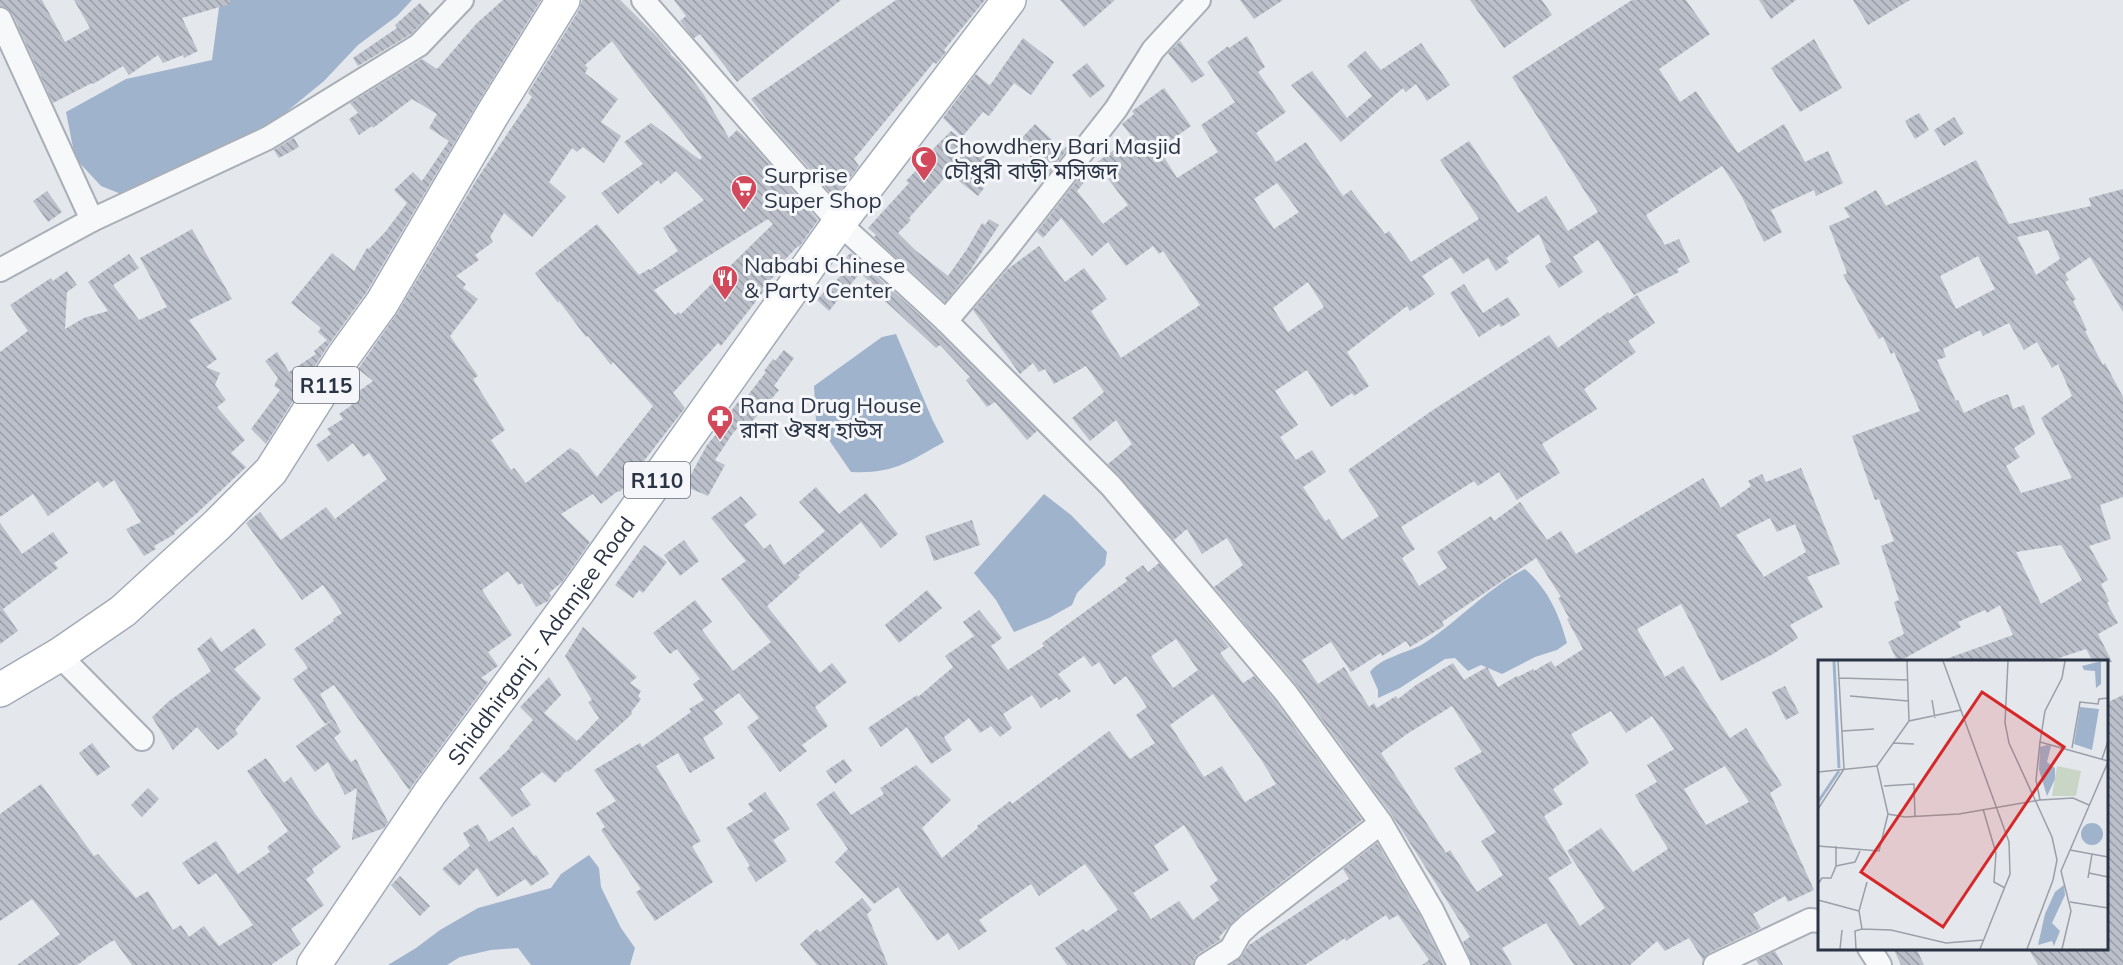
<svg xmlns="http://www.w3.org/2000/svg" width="2123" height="965" font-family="Mulish,'Noto Sans Bengali',sans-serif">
  <defs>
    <pattern id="building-back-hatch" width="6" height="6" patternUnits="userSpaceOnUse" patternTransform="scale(1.5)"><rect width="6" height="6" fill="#bbc0ca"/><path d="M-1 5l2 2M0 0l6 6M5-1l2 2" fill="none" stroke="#989da6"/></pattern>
  </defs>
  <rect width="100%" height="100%" fill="#e4e7ec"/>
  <g fill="#9fb4cc">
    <path d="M 220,0 L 412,0 L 397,16 L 358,45 L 324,81 L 263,131 L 126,196 L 101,186 L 75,158 L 66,112 L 126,79 L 212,60 Z"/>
    <path d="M 896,334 L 933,421 L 944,442 C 908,462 894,474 851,472 L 816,421 L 814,386 L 882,337 Z"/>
    <path d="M 1044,494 L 1071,515 L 1107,552 L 1105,565 L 1077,593 L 1072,605 L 1049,618 L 1014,632 L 996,600 L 974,573 Z"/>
    <path d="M 1525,569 C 1548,589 1559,614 1567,643 L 1557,650 L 1535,657 L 1502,674 L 1481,665 L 1468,671 L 1455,658 L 1445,659 L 1400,688 L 1378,698 L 1378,690 L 1370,672 C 1380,658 1407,653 1423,644 C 1458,622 1487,588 1525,569 Z"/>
    <path d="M 589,855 L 599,868 L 601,887 L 621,928 L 635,948 L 630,965 L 531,965 L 518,948 L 491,950 L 460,957 L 447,965 L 388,965 L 416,948 L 440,930 L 478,908 L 551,888 L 561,874 Z"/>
  </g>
  <g fill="url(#building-back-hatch)" fill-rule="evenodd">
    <path d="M 0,0 L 42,0 L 65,42 L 90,28 L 74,0 L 230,0 L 230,4 L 182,18 L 198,51 L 184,58 L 183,55 L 163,63 L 158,55 L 129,75 L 123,66 L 93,84 L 92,83 L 53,103 L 12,13 L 7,8 L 0,6 Z"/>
    <path d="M 503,0 L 541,0 L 476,106 L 366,293 L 327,347 L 266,444 L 251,429 L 280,390 L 274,386 L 278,378 L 265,361 L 277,352 L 289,372 L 316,354 L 314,351 L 327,340 L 318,332 L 321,328 L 291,303 L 332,253 L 354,271 L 367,248 L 369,249 L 386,231 L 407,203 L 394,190 L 413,172 L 422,181 L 449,141 L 429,128 L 437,114 L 412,99 L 373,128 L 372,126 L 359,135 L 349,119 L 358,113 L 350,103 L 422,59 L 437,69 L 477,23 Z"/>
    <path d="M 582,0 L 620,0 L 658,38 L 671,53 L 670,54 L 680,63 L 704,95 L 729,138 L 737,130 L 751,143 L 818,220 L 799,247 L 798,246 L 775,270 L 778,272 L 762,289 L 764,291 L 721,346 L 718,343 L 673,393 L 685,408 L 620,492 L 618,491 L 601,504 L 593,494 L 561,514 L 590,542 L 562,582 L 549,593 L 551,596 L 548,601 L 536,607 L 522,583 L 518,585 L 508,571 L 482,590 L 512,635 L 488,652 L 498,666 L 481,678 L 488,682 L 409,790 L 334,685 L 320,694 L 334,719 L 325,724 L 293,679 L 308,668 L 294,649 L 334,621 L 333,619 L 342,613 L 323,585 L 302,600 L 246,523 L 260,512 L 281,540 L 326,507 L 335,519 L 387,479 L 369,453 L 363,457 L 353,443 L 328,462 L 316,445 L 331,434 L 327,429 L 343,419 L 339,414 L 352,405 L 348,399 L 373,381 L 358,369 L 398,312 L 477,179 L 532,97 L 528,93 L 579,10 ZM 612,41 L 638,77 L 702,157 L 700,160 L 651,123 L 624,142 L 643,164 L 601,193 L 618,214 L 658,180 L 661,184 L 676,171 L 704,200 L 663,228 L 678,251 L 650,270 L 649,269 L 639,275 L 597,224 L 535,273 L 558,303 L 559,301 L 586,337 L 588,336 L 611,365 L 613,362 L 653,406 L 597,477 L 578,453 L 570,448 L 526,483 L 514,468 L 511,470 L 491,440 L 505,430 L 473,379 L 478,376 L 450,336 L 478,299 L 463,288 L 466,284 L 456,276 L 479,260 L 475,255 L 493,242 L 490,237 L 504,213 L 532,237 L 566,197 L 549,182 L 572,148 L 577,152 L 583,147 L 604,163 L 621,136 L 601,122 L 618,99 L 585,73 L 588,68 L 585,65 ZM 768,219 L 773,224 L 681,314 L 678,312 L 675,315 L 654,290 Z"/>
    <path d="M 674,0 L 841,0 L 737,82 L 700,34 L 694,38 L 680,21 L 686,16 Z"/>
    <path d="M 896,0 L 985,0 L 944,50 L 946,52 L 936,64 L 934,62 L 854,159 L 859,166 L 835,198 L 771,125 L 751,99 Z"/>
    <path d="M 1060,0 L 1115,0 L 1084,27 Z"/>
    <path d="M 1240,0 L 1283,0 L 1254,19 Z"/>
    <path d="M 1470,0 L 1542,0 L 1552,15 L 1504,48 Z"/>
    <path d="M 1632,0 L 1686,0 L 1710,34 L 1659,69 L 1680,102 L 1696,91 L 1738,153 L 1784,124 L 1805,162 L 1828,151 L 1843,183 L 1816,196 L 1814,190 L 1771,210 L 1782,232 L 1764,242 L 1741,195 L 1722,166 L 1646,215 L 1665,245 L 1679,239 L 1690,262 L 1677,269 L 1679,272 L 1634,295 L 1598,240 L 1573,257 L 1583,272 L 1559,288 L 1545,266 L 1551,262 L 1539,234 L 1506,258 L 1509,262 L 1496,271 L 1488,258 L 1463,274 L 1451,257 L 1422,276 L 1435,294 L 1410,311 L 1407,306 L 1347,352 L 1369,386 L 1354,396 L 1352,393 L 1331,407 L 1307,370 L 1275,391 L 1298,425 L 1280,437 L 1296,460 L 1312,450 L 1326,472 L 1303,487 L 1325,521 L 1329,519 L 1342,540 L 1379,516 L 1348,470 L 1430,412 L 1549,335 L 1558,348 L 1608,312 L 1609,314 L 1637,295 L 1655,323 L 1628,341 L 1636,352 L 1584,389 L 1597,409 L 1542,444 L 1560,473 L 1517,500 L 1499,472 L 1478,486 L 1474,481 L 1401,527 L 1415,549 L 1402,558 L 1419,586 L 1447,568 L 1437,552 L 1491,516 L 1494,521 L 1520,502 L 1547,540 L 1561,531 L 1576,554 L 1703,478 L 1721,508 L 1751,486 L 1748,481 L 1762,474 L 1766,482 L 1801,468 L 1840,564 L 1807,577 L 1823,607 L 1790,625 L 1798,638 L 1773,654 L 1721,681 L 1681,604 L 1637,629 L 1665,677 L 1683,666 L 1730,738 L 1746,728 L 1782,785 L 1770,793 L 1814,890 L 1788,902 L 1785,896 L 1753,914 L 1761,928 L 1709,953 L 1703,960 L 1689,938 L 1665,951 L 1657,941 L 1630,965 L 1574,965 L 1546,923 L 1502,948 L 1512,965 L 1472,965 L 1463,942 L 1470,937 L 1392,815 L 1297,685 L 1214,587 L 1243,565 L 1227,538 L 1202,554 L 1187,529 L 1174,540 L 1108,464 L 1132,444 L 1116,420 L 1090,441 L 1072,418 L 1104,392 L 1086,366 L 1054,384 L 1045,369 L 1039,372 L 1033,363 L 1020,374 L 973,310 L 1008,269 L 1039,246 L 1065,282 L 1084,268 L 1107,299 L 1091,311 L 1121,358 L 1200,305 L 1163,251 L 1159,254 L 1153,246 L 1126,266 L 1108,242 L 1092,256 L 1061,218 L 1043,238 L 1037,232 L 1090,164 L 1096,168 L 1077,191 L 1103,224 L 1128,205 L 1096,163 L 1132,137 L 1122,124 L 1134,114 L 1132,111 L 1164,88 L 1191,126 L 1159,149 L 1177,178 L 1218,152 L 1201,125 L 1235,102 L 1207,62 L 1228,46 L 1229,48 L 1247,36 L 1265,67 L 1258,72 L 1286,112 L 1256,133 L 1276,162 L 1306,142 L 1343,196 L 1351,190 L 1385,234 L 1389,231 L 1411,262 L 1479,219 L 1440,160 L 1469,141 L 1518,213 L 1546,196 L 1568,231 L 1598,212 L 1512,77 ZM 1277,183 L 1299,212 L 1274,229 L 1254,199 ZM 1308,282 L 1324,307 L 1288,332 L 1273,308 ZM 1770,518 L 1777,532 L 1795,524 L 1806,552 L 1764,577 L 1736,535 ZM 1536,558 L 1561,597 L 1558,598 L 1569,618 L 1567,619 L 1583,649 L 1555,667 L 1551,661 L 1534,671 L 1533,669 L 1518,677 L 1517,676 L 1498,687 L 1487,667 L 1464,680 L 1453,663 L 1416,685 L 1398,699 L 1396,696 L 1377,708 L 1374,703 L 1369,707 L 1344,667 L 1318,684 L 1302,660 L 1331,642 L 1351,672 L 1381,653 L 1382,656 L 1406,641 L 1410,647 L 1444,626 L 1442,622 ZM 1452,706 L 1482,752 L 1454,768 L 1496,832 L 1481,841 L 1503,875 L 1477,892 L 1450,850 L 1446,853 L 1381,753 L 1407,734 ZM 1611,711 L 1626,733 L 1652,716 L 1674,749 L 1647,765 L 1657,782 L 1635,795 L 1668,849 L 1633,872 L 1601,828 L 1567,851 L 1605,908 L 1580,926 L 1548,878 L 1572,863 L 1544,816 L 1563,804 L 1553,789 L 1589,763 L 1571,734 ZM 1725,766 L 1749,802 L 1706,825 L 1684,789 Z"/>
    <path d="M 1759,0 L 1796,0 L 1771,19 Z"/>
    <path d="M 1853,0 L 1910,0 L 1868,25 Z"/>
    <path d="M 420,3 L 430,14 L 411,34 L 358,66 L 353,58 L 397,28 L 395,25 Z"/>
    <path d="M 1023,38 L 1054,62 L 1031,95 L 1014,83 L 989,116 L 983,112 L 962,137 L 943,118 L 976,74 L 989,85 L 991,84 Z"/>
    <path d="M 1814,39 L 1842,88 L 1800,112 L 1771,68 Z"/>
    <path d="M 1180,41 L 1205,75 L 1192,83 L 1168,53 Z"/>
    <path d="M 1421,43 L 1450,85 L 1427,101 L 1416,84 L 1406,92 L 1403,88 L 1341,142 L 1291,85 L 1312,71 L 1347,118 L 1372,96 L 1347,66 L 1365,51 L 1381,70 Z"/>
    <path d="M 1087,63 L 1105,86 L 1090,98 L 1072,75 Z"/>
    <path d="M 1919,113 L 1929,130 L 1915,139 L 1905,121 Z"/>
    <path d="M 1954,117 L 1964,133 L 1944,146 L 1934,130 Z"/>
    <path d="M 1035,124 L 1063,150 L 1067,146 L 1069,147 L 1048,174 L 1016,144 Z"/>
    <path d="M 951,131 L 990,161 L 978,177 L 987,184 L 978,196 L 949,173 L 909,218 L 911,220 L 898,233 L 915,250 L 948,276 L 967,249 L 982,223 L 985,225 L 989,219 L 999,225 L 970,271 L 945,302 L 874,237 L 876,235 L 868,228 L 909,183 L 906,181 L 924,162 L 922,160 Z"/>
    <path d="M 294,138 L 299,147 L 279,158 L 274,150 Z"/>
    <path d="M 1976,160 L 2009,224 L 2091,206 L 2089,198 L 2123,189 L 2123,312 L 2090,257 L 2065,274 L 2069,280 L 2065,282 L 2076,299 L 2073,301 L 2087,330 L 2085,331 L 2103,365 L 2105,363 L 2123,397 L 2123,497 L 2100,505 L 2111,539 L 2089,546 L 2108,580 L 2101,584 L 2109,601 L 2107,603 L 2118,623 L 2098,634 L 2112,662 L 2093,662 L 2086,649 L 2047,662 L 1943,662 L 1943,660 L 2013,635 L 2000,605 L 1987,613 L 1985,610 L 1958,622 L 1961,627 L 1898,662 L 1888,642 L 1904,634 L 1894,602 L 1899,600 L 1881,546 L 1894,541 L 1879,499 L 1875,500 L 1852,436 L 1920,411 L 1894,352 L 1891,354 L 1883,337 L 1879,339 L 1843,275 L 1847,273 L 1829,226 L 1850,217 L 1844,208 L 1876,190 L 1886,206 ZM 2048,230 L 2060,259 L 2036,275 L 2017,237 ZM 1978,256 L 1995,289 L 1956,309 L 1940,276 ZM 2009,323 L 2024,350 L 2037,342 L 2052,368 L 2058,364 L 2072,396 L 2041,418 L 2072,478 L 2021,493 L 2006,466 L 2020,457 L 2014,448 L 2035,434 L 2024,405 L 2013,409 L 2008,394 L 1989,401 L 1964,413 L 1958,400 L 1956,401 L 1937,360 L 1946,357 L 1943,349 L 1980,330 L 1983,336 ZM 2061,545 L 2082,580 L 2041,604 L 2016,552 Z"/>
    <path d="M 47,191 L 62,212 L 48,222 L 33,201 Z"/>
    <path d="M 192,229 L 232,299 L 189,320 L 217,359 L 206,367 L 220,373 L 215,385 L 226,400 L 217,407 L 245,440 L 231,453 L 246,467 L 195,515 L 174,532 L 175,534 L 154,546 L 156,549 L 144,556 L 126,529 L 141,522 L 114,480 L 103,488 L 98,481 L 48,516 L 33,494 L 0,517 L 0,352 L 28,331 L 10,305 L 51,278 L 53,281 L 67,271 L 77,285 L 67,292 L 65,329 L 84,318 L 108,311 L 88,282 L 129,254 L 139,268 L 113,285 L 139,320 L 167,307 L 140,258 Z"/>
    <path d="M 851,253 L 937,331 L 1037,431 L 1027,440 L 995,402 L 987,407 L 966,380 L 970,377 L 940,345 L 936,348 L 885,301 L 888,298 L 860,273 L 829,311 L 817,300 L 831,284 L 832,285 L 851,265 L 846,257 Z"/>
    <path d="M 1464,284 L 1483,313 L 1508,297 L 1520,315 L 1501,327 L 1499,324 L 1479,337 L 1450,293 Z"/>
    <path d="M 784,350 L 794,358 L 774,386 L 779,390 L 750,424 L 745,420 L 733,433 L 715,460 L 725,465 L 708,496 L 687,487 L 690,481 L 688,480 L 707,445 L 723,426 L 721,424 L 738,402 L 741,404 L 766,372 L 764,371 L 773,359 L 775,361 Z"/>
    <path d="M 816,487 L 839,514 L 866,493 L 898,534 L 881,548 L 861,522 L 798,575 L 800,577 L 767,606 L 820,673 L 832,663 L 847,682 L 815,707 L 828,726 L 802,745 L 807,751 L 780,772 L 747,727 L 759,718 L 739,693 L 714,711 L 723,724 L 703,738 L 715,758 L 690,773 L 678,753 L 656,766 L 701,841 L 692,846 L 713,882 L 655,921 L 636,892 L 641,889 L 601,830 L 605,827 L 596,813 L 616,801 L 594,770 L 640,743 L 642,747 L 691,712 L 689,709 L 704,700 L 693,684 L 700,679 L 677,649 L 670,654 L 653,633 L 695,600 L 712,622 L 702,630 L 733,671 L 771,642 L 721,579 L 746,561 L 711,518 L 741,496 L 757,515 L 744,525 L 764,549 L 770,544 L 784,565 L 825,531 L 799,502 Z"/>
    <path d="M 972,520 L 980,545 L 934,561 L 925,536 Z"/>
    <path d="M 0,523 L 22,554 L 53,532 L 68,553 L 54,563 L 58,568 L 3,609 L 18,631 L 0,644 Z"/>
    <path d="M 684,540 L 699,561 L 680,576 L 664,555 Z"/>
    <path d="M 644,545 L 667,562 L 643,593 L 639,590 L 633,598 L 615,585 Z"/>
    <path d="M 1159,563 L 1229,647 L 1220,653 L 1243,683 L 1254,676 L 1275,701 L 1362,820 L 1242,913 L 1219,937 L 1221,939 L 1198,954 L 1194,958 L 1193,965 L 1067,965 L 1055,948 L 1083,929 L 1086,932 L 1118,910 L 1085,864 L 1039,896 L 1031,884 L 979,920 L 987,931 L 959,950 L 948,933 L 937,941 L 898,887 L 874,904 L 835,862 L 848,849 L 816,804 L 834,791 L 851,815 L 884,794 L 880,788 L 916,765 L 951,800 L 922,828 L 942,858 L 978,828 L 977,826 L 1010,801 L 1012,804 L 1109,731 L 1130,759 L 1155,743 L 1136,715 L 1147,707 L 1126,676 L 1114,685 L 1099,662 L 1092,667 L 1084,656 L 1058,674 L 1071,691 L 1059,700 L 1057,697 L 1041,708 L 1032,695 L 1003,714 L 1012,728 L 1000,737 L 991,726 L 980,733 L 969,718 L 944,737 L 952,750 L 931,764 L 907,727 L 881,747 L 868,728 L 917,695 L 918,697 L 953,667 L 945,656 L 974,636 L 963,622 L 979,610 L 1002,638 L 991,646 L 1008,670 L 1044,646 L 1042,643 L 1127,581 L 1125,578 L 1143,565 L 1148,572 ZM 1176,639 L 1198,670 L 1173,688 L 1151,656 ZM 1213,694 L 1262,761 L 1276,784 L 1245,802 L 1222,766 L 1204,777 L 1170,725 ZM 1184,825 L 1218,880 L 1210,886 L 1219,900 L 1193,920 L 1179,901 L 1151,919 L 1133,893 L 1169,870 L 1154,846 Z"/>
    <path d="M 927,590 L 942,608 L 899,643 L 885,625 Z"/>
    <path d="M 583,627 L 637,677 L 630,683 L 641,691 L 638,696 L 641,699 L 631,712 L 632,714 L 568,772 L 566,771 L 555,783 L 542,772 L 520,789 L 531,805 L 512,817 L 479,778 L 510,748 L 509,747 L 533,720 L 520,707 L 549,677 L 561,695 L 544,713 L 577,741 L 599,718 L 588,702 L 592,700 L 565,656 Z"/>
    <path d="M 254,628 L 266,645 L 234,669 L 261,698 L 235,730 L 238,734 L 218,750 L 197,727 L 173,750 L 152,717 L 169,701 L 211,671 L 197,649 L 211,637 L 221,652 Z"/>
    <path d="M 1785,686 L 1799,713 L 1786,720 L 1772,692 Z"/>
    <path d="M 2123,695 L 2123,965 L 2038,965 L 2028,948 L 2106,948 L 2106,703 Z"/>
    <path d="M 334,719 L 341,732 L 334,738 L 351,762 L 356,759 L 388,822 L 384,828 L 352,840 L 357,788 L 345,795 L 328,762 L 315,772 L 296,746 Z"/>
    <path d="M 92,743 L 110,767 L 97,776 L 79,753 Z"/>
    <path d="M 266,758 L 284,783 L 291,777 L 316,815 L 341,847 L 312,869 L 314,873 L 306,879 L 324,905 L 291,929 L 301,944 L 271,965 L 132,965 L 114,940 L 86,958 L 86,959 L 77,965 L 17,965 L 60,934 L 32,899 L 0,921 L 0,814 L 41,784 L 94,856 L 98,854 L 136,898 L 148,891 L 173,930 L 181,925 L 189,937 L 204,926 L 219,946 L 253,925 L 216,873 L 198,885 L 182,863 L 216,841 L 238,874 L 270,852 L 267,847 L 288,831 L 247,771 Z"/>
    <path d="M 844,759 L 852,771 L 835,784 L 826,771 Z"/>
    <path d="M 148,788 L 159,799 L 142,817 L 131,805 Z"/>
    <path d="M 765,792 L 790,829 L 773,840 L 787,861 L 756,882 L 747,868 L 750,866 L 726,828 L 753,811 L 748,804 Z"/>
    <path d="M 478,824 L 489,842 L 513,827 L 534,856 L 536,855 L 549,874 L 531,886 L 525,879 L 497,897 L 477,868 L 459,886 L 442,869 L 470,846 L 463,833 Z"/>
    <path d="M 1377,843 L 1420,916 L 1444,965 L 1422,965 L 1429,960 L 1398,915 L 1389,920 L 1386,915 L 1346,941 L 1345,938 L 1305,965 L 1231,965 L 1242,956 L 1249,945 L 1349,879 L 1343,869 Z"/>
    <path d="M 400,876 L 430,906 L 420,916 L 391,885 Z"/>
    <path d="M 862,898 L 872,910 L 867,914 L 888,965 L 817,965 L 800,944 L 817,929 L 820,932 Z"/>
    <path d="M 1893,948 L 1916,948 L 1924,965 L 1901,965 Z"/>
    <path d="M 1775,951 L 1783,965 L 1759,965 L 1756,960 Z"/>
  </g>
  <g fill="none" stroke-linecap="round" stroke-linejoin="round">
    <g stroke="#a9aeb7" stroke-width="26">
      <g id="minor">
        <path d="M 643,0 L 839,223 L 946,321 L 1111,486 L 1286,693 L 1381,823 L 1432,910 L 1459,965"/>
        <path d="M 0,19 L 92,220 L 268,138 L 419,45 L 462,0"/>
        <path d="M 0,270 L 92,220"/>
        <path d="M 946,321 L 1001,256 L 1116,109 L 1153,50 L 1199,0"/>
        <path d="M 59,655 L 142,739"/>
        <path d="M 1869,948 L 1880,965"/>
        <path d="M 1206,965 L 1231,949 L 1240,933 L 1251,923 L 1381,823"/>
        <path d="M 1715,965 L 1810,920 L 1820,921"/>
      </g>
    </g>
    <g stroke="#a3abb8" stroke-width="36">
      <g id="primary">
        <path d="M 0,690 L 59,655 L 123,611 L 217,525 L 271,471 L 343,357 L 382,303 L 492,115 L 563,0"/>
        <path id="s1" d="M 314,965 L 430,793 L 577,593 L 839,223 L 1009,0"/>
      </g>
    </g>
    <use href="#minor" stroke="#f7f8fa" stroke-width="22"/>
    <use href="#primary" stroke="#fff" stroke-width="33"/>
  </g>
  <defs>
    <g id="mosque-pin" transform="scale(1.35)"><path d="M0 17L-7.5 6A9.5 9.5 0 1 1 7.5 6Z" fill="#d1495b" stroke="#f4f6f9"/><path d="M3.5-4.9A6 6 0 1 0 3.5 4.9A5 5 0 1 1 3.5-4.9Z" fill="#fff"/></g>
    <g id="supermarket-pin" transform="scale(1.35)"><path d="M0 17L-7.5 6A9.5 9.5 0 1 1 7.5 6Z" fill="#d1495b" stroke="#f4f6f9"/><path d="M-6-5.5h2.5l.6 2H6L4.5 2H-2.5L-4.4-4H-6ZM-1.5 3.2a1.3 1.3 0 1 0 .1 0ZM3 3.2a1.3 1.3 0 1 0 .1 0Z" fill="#fff"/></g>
    <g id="restaurant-pin" transform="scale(1.35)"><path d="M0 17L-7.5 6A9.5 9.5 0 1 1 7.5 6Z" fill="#d1495b" stroke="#f4f6f9"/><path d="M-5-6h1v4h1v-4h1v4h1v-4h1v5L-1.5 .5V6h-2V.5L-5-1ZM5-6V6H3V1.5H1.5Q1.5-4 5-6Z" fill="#fff"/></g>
    <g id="pharmacy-pin" transform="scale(1.35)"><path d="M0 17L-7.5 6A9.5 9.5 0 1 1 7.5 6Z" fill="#d1495b" stroke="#f4f6f9"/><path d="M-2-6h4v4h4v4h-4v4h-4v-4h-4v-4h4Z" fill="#fff"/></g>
  </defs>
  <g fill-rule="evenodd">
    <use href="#mosque-pin" x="924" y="159"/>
    <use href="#supermarket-pin" x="744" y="188"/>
    <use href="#restaurant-pin" x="725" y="278"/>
    <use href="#pharmacy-pin" x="720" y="418"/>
  </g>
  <g text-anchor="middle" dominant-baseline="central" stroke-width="6" stroke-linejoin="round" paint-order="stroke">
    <g fill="#f4f6f9" stroke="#676e7b" stroke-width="1.5">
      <rect x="293" y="367" width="66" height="36" rx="4.5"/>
      <rect x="624" y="462" width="66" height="36" rx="4.5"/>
    </g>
    <g font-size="21" font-weight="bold" fill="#2b3445">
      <text x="326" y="385">R115</text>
      <text x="657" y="480">R110</text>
    </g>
    <g font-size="22" fill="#2b3445" stroke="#f4f6f9" text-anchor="start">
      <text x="944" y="146">Chowdhery Bari Masjid<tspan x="944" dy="25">চৌধুরী বাড়ী মসিজদ</tspan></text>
      <text x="764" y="175">Surprise<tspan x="764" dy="25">Super Shop</tspan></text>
      <text x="744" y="265">Nababi Chinese<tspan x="744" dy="25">&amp; Party Center</tspan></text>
      <text x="740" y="405">Rana Drug House<tspan x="740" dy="25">রানা ঔষধ হাউস</tspan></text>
    </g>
    <g font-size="22" fill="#2b3445" stroke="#f4f6f9">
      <text stroke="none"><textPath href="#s1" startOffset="396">Shiddhirganj - Adamjee Road</textPath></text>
    </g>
  </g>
  <g transform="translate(1818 660)">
    <rect width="290" height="290" fill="#e4e7ec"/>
    <path d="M 239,106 L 263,111 L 258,136 L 234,136 Z" fill="#c9d6c5"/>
    <path d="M 283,1 L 283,24 L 278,28 L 277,11 L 266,10 L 264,6 ZM 262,47 L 281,49 L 274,90 L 256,84 ZM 229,85 L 233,86 L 229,102 L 237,108 L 237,119 L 229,136 L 221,110 L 222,87 ZM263 174a11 11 0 1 1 22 0a11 11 0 1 1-22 0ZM 246,225 L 247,235 L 234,263 L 242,271 L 236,286 L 234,281 L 220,285 L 227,254 L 237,232 Z" fill="#9fb4cc"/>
    <path fill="none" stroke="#9fb4cc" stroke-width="3" d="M 16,1 L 21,108M 0,142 L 21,111"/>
    <path fill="none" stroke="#9a9fa9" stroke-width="1.5" d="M 89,1 L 91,61M 125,1 L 191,182 L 192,214 L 162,289M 190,1 L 187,63 L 191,83 L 234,177 L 239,200 L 235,220 L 209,289M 21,18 L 90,20M 32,36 L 90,41M 114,40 L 117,58M 24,71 L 56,69M 222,82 L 227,51 L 244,18 L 247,1M 75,83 L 96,84M 254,88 L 262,42 L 280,44 L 281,39 L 290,38M 284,99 L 290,81M 59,106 L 91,61 L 143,50M 0,112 L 59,106 L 70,154 L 87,157 L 141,154 L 222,140 L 255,138 L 271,145M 66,126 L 96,124 L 97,157M 222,140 L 218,120 L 222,82 L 290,101M 0,149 L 26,109 L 20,1M 165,149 L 178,193 L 176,222 L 187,228M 0,186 L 61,191 L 70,154M 252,190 L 290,197M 18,206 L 37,202 L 42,191M 271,213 L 290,217M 270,218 L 274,194M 49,222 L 41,251 L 44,269 L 73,270 L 128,283 L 166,280M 0,224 L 4,218 L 13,218 L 18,206 L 18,186M 0,240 L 41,251M 252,242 L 290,248M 22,289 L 24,270M 38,289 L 37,271 L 44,269M 244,289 L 253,251 L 243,211 L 290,102"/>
    <path fill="#d62828" fill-opacity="0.15" stroke="#d62828" stroke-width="3" d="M 164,32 L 246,87 L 125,267 L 43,212 Z"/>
    <rect width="290" height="290" fill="none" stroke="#2b3445" stroke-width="3"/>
  </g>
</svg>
